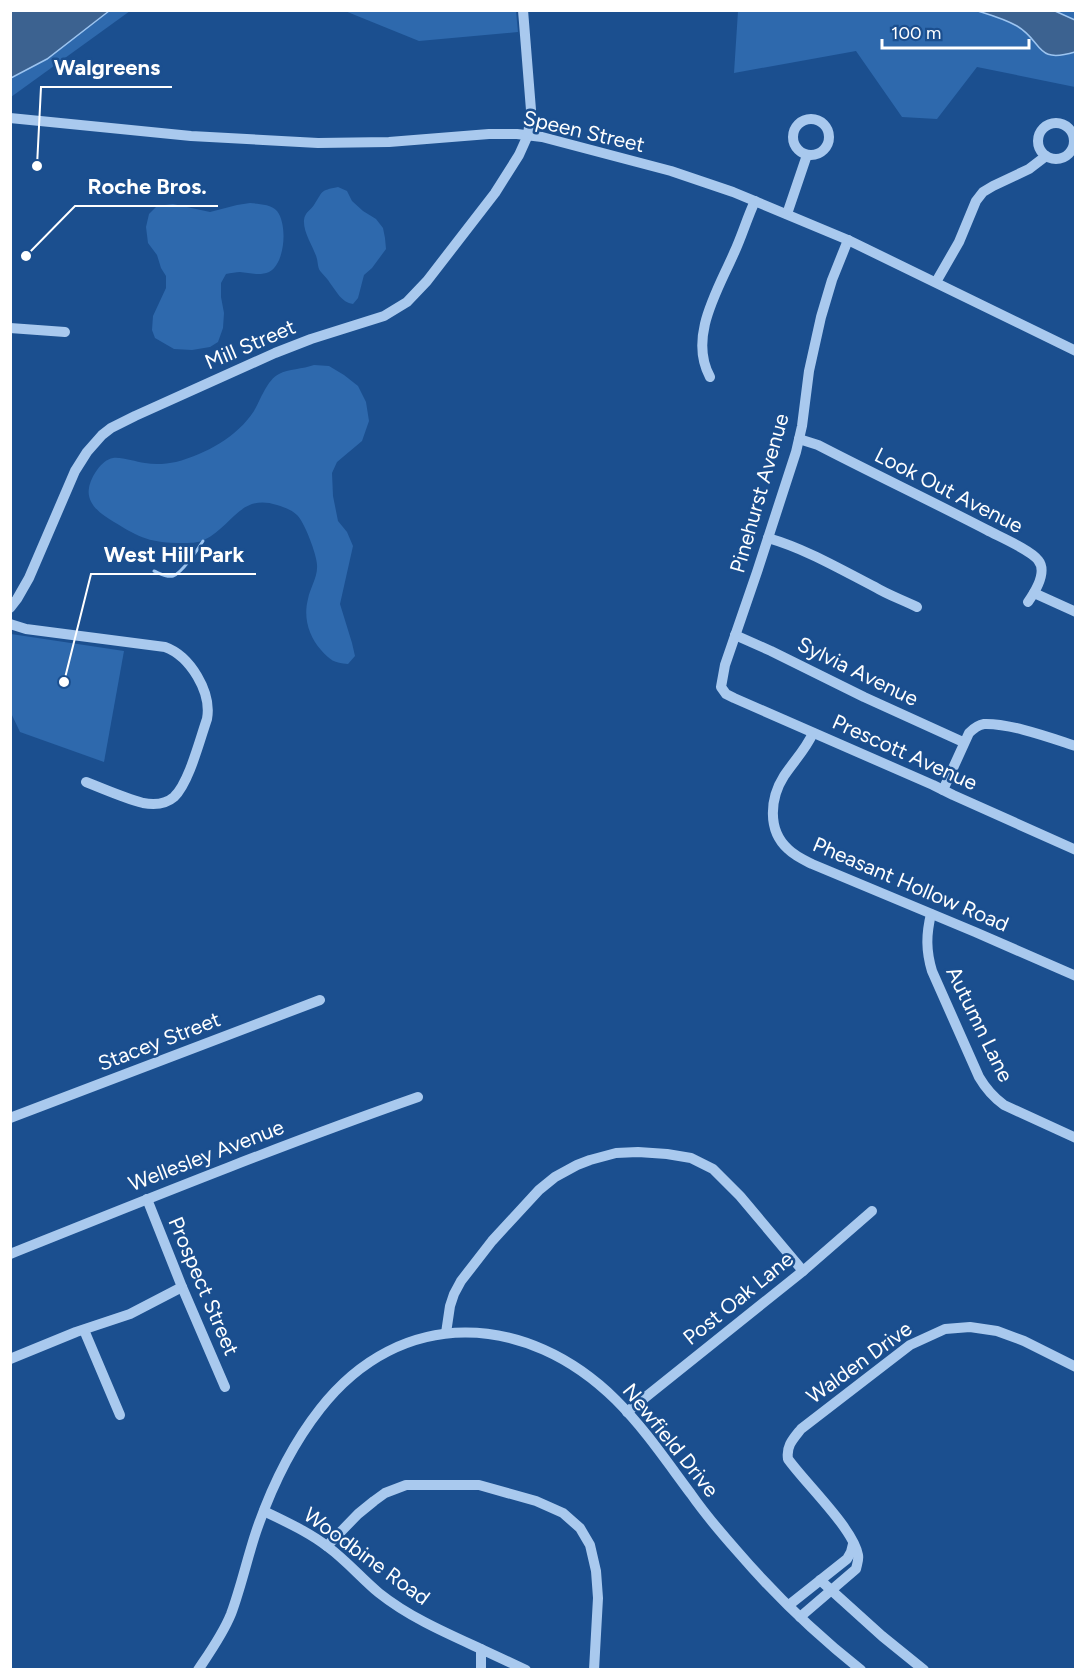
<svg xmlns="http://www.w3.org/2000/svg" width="1086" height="1680" font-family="Figtree,sans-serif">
  <rect width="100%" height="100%" fill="#1b4f8f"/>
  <g fill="#2e69ad">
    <path d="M 11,11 L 130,11 L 11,97 Z"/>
    <path d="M 345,11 L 516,11 L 518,32 L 419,41 Z"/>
    <path d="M 738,11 L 1075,11 L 1075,87 L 977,67 L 937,119 L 902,117 L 856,51 L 734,73 Z"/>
    <path d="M 338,187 L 347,191 L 352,201 L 363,211 L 376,219 L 383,228 L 385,238 L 386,249 L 372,268 L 364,275 L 358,298 L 353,304 C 341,302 337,292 330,283 C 328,279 324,276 321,272 C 318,269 318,264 317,259 C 314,247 303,233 304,220 C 305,212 310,211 314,205 C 324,190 319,191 338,187 Z"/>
    <path d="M 250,203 C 259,204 271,204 277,211 C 288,225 285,264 269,272 C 260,276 249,273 240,272 C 236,272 231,273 226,274 L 221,283 L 221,297 L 224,313 L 223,328 L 218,342 L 210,347 L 192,350 L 174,349 L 155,338 L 152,330 L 153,316 L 166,288 L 166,276 L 161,268 L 157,255 L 148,243 L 146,227 L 149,214 L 157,206 L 173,204 L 210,212 L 237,205 Z"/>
    <path d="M 314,365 L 329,366 L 344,375 L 358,386 L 366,402 L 369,421 L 362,441 L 337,462 L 332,473 L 333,496 L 338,521 L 347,532 L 353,546 L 340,604 L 352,643 L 355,656 L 348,664 C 334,663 330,660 321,650 C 309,636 303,618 308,599 C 310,588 318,577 317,565 C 317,555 304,521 297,515 C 292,510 284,507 277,505 C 240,493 232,527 204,540 C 198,543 189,543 182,543 C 151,543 140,538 114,522 C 102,515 86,504 89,488 C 91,477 101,460 113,458 C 123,457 135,462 145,463 C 155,465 166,464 176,462 C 206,454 237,437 254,411 C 261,399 267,380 279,374 C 288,369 303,369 314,365 Z"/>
    <path d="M 11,634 L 124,651 L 104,762 L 20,732 L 11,713 Z"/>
  </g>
  <g fill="#3c6290" stroke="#9cc4f0" stroke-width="1.5">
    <path d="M 11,10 L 109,10 L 109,11 L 47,59 L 11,78 Z"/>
    <path d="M 978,11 L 1055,11 L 1075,20 L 1075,52 C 1034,64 1044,42 1017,26 C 1005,19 991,15 978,11 Z"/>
  </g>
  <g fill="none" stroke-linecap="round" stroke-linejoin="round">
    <path stroke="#9cc4f0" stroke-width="3" d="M 154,571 C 159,573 167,578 173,576 C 182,573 198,549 203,541"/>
    <g stroke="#a9c9ee" stroke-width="10">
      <path d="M 10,118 L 191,136 L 318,143 L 389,142 L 489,134 L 517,134 L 542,137 L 671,171 L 733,192 L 848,240 L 1076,351"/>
      <circle cx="811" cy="137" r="18"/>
      <circle cx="1056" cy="141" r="18"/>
      <path d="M 787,214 L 807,155"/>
      <path d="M 848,240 L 832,280 L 821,317 L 809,371 L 802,426 L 796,452 L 757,572 L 725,665 L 721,687 L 726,694 L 734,698 L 933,785 L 953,795 L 1076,850"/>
      <path d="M 936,282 L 959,242 L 976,201 L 983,192 L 993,186 L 1029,169 L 1046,156"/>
      <path d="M 10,328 L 65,332"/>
      <path d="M 710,377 C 688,337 718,290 734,253 C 742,236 747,218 755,201"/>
      <path d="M 799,439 L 818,445 C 874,474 931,501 987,530 C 998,536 1031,550 1038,560 C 1048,572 1035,592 1028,602"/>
      <path d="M 768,538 C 806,549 840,569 875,587 C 888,595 903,600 917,607"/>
      <path d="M 1034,593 L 1076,612"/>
      <path d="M 10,608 L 17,599 L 29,578 L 75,471 L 87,452 L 102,435 L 111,428 L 135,416 L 275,353 L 311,339 L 384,316 L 407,302 L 427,281 L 495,193 L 519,155 L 528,135 L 531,110 L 523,10"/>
      <path d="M 10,624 L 26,629 L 165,647 C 190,656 212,692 207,719 C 200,739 189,783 174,797 C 166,804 154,805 143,803 C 124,798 104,789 86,782"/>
      <path d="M 735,635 L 771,651 L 864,697 L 963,742"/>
      <path d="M 813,733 C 806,749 794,761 784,776 C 770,798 767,830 788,849 C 795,856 804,860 812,864 L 975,932 L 1076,976"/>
      <path d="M 943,790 L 969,733 C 973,729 978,725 984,724 C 1010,723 1051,738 1076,746"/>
      <path d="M 931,914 C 926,935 926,951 932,971 L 979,1077 C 986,1089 993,1097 1004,1105 L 1076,1138"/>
      <path d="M 10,1118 L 320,1000"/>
      <path d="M 147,1199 L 182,1287 L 225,1387"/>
      <path d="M 10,1254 C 145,1200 281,1145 418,1097"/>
      <path d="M 84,1330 L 120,1415"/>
      <path d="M 446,1333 L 450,1306 L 454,1294 L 461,1281 L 492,1241 L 539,1190 L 555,1177 L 577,1165 L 590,1160 L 616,1153 L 638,1152 L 667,1154 L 691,1158 L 713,1169 L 740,1196 L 803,1271"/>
      <path d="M 10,1359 L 76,1332 L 130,1314 L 182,1287"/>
      <path d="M 627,1412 L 803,1271 L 872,1211"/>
      <path d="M 264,1511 C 286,1522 309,1532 328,1547 C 347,1561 362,1579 379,1593 C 409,1617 446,1633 481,1649"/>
      <path d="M 327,1546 L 358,1514 L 374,1501 L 385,1493 L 406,1485 L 479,1485 L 536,1501 L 563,1513 L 580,1528 L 590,1545 L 596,1571 L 598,1598 L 594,1670"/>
      <path d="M 820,1580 L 882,1636 L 924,1670"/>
      <path d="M 789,1605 L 847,1559 L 851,1552 L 853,1544"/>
      <path d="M 800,1617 L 856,1569 C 857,1564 859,1560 858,1555 C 853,1528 805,1483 788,1459 C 786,1446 793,1439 801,1429 L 910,1345 L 945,1329 L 970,1327 L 997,1331 L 1024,1341 L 1076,1367"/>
      <path d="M 198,1670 C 210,1652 223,1634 231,1614 C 241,1587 247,1559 256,1532 C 271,1488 291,1446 320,1409 C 401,1305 527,1312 616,1400 C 645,1429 667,1462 691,1494 C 705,1514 722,1534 738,1552 C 775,1595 817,1635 861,1670"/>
      <path d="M 481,1670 L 481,1649 L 526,1670"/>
    </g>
  </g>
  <g text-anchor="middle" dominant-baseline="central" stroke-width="5" stroke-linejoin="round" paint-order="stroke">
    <g font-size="21" fill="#fff" stroke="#1b4f8f">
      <text transform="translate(584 131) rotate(13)">Speen Street</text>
      <text transform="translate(250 344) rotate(-23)">Mill Street</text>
      <text transform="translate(949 490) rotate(27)">Look Out Avenue</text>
      <text transform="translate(759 493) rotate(-74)">Pinehurst Avenue</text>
      <text transform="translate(858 671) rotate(26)">Sylvia Avenue</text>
      <text transform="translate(905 752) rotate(24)">Prescott Avenue</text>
      <text transform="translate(911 884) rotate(23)">Pheasant Hollow Road</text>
      <text transform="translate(980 1024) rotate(64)">Autumn Lane</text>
      <text transform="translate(159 1041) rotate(-21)">Stacey Street</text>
      <text transform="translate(206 1155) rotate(-21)">Wellesley Avenue</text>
      <text transform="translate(204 1286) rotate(67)">Prospect Street</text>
      <text transform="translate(738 1298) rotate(-39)">Post Oak Lane</text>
      <text transform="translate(859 1362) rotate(-36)">Walden Drive</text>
      <text transform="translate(671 1440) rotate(51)">Newfield Drive</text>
      <text transform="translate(367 1556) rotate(36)">Woodbine Road</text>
    </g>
  </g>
  <path fill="none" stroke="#fff" stroke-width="2" d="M37 166L41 87H172M26 256L75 206H218M64 682L91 574H256"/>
  <g fill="#fff" stroke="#1b4f8f" stroke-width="2">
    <circle cx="37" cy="166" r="6"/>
    <circle cx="26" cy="256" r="6"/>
    <circle cx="64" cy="682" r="6"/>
  </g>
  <g font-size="22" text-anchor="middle" font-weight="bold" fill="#fff" stroke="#1b4f8f" stroke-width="5" stroke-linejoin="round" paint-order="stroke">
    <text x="107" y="75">Walgreens</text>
    <text x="147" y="194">Roche Bros.</text>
    <text x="174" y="562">West Hill Park</text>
  </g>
  <rect width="1086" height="1680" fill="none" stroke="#ffffff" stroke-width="24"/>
  <path d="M882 39v9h147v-9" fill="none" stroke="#ffffff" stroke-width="3"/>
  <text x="891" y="39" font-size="18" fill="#ffffff" stroke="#1b4f8f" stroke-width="4.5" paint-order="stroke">100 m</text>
</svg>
